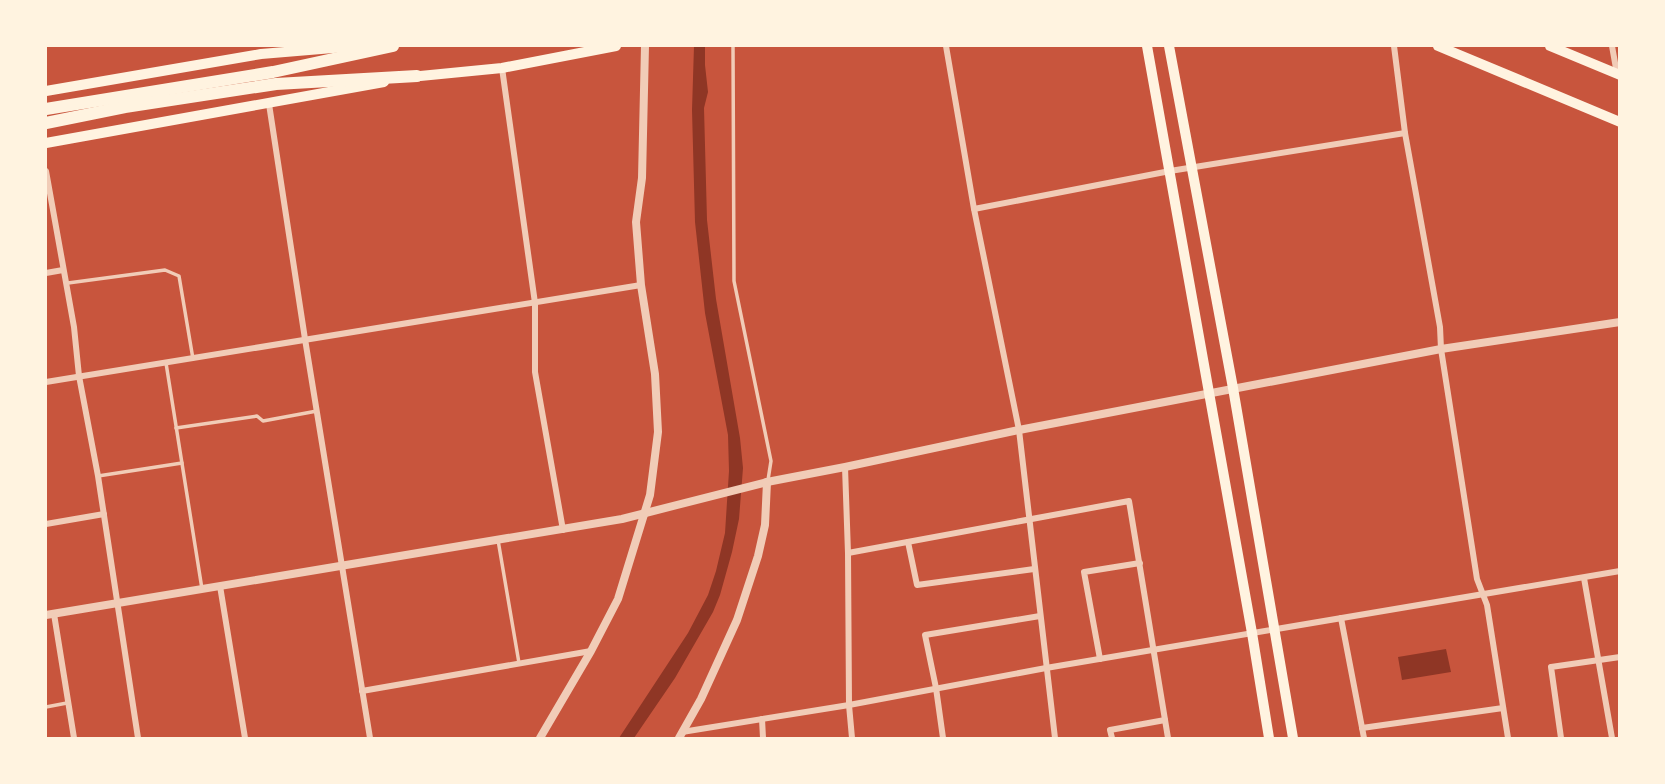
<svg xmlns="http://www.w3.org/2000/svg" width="1665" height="784" font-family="Signika,sans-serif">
  <rect width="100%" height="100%" fill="#c8553d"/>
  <g fill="#8f3625">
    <path d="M 694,46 L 705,46 L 705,65 L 708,92 L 704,108 L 707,220 L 716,299 L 740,438 L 743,468 L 739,519 L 732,552 L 720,595 L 713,612 L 675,678 L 634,738 L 619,738 L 688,633 L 708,595 L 716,571 L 725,533 L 729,471 L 728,435 L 705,313 L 695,222 L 692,110 Z"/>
    <path d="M 1446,649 L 1451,672 L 1402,680 L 1398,657 Z"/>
  </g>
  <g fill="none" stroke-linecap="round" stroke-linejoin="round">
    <g stroke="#f1ccb7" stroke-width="3.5">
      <path d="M 733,46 L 734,281 L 771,461 L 768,480"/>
      <path d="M 68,283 L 165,270 L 179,276 L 193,359"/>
      <path d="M 166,363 L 202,589"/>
      <path d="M 176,428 L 257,416 L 263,421 L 317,411"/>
      <path d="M 98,476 L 182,463"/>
      <path d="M 498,540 L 519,663"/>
      <path d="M 46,707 L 67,703"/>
    </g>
    <g stroke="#f1ccb7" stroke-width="6">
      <path d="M 946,46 L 974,209 L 1019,430 L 1055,738"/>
      <path d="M 1394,46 L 1405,133 L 1440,327 L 1441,349 L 1477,579 L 1487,605 L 1508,738"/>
      <path d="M 1612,46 L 1617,74"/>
      <path d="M 502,68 L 535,303 L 535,372 L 563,530"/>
      <path d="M 269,104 L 305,339 L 370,738"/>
      <path d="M 46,171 L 74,327 L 79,376 L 98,476 L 138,738"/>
      <path d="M 974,209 L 1170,171 L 1405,133"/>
      <path d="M 46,273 L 63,270"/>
      <path d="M 46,382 L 641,285"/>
      <path d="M 845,467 L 848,553 L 849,705 L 852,738"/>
      <path d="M 46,524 L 104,514"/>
      <path d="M 908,542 L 917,585 L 1034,569"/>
      <path d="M 848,553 L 1129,501 L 1168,738"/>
      <path d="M 1584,578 L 1612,738"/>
      <path d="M 220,586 L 245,738"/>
      <path d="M 54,614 L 74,738"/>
      <path d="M 1341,618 L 1364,738"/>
      <path d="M 1100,659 L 1084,572 L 1140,563"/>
      <path d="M 362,691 L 591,651"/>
      <path d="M 762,719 L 763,738"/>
      <path d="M 1362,728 L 1503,708"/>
      <path d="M 682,732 L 849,705 L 1046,668 L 1620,571"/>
      <path d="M 943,738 L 936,688 L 925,635 L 1040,616"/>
      <path d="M 1112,738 L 1110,730 L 1165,720"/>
      <path d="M 1561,738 L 1551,667 L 1620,657"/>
    </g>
    <g stroke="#f1ccb7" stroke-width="8">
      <path d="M 46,615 L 622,519 L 767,482 L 845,467 L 1019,430 L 1441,349 L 1620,322"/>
      <path d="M 540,738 L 591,651 L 618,599 L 650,495 L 658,432 L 655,374 L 641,285 L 636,222 L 642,178 L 645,46"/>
      <path d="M 679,738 L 701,699 L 737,620 L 758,556 L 765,525 L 767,482"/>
    </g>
    <g stroke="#fff3e0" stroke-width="10">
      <path d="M 410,77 L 502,68 L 616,46"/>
      <path d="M 46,91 L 261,54 L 357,46"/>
      <path d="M 46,143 L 384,82"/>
    </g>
    <g stroke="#fff3e0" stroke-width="10">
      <path d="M 1147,46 L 1252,633 L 1269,738"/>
      <path d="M 1169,46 L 1233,388 L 1293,738"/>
      <path d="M 1438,46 L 1620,122"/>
      <path d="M 1550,46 L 1620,75"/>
    </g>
    <g stroke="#fff3e0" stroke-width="12">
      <path d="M 46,109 L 273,72 L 393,46"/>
      <path d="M 46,123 L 125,107 L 276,84 L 417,76"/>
    </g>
  </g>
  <rect width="1665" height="784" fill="none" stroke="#fff3e0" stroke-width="94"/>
</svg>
